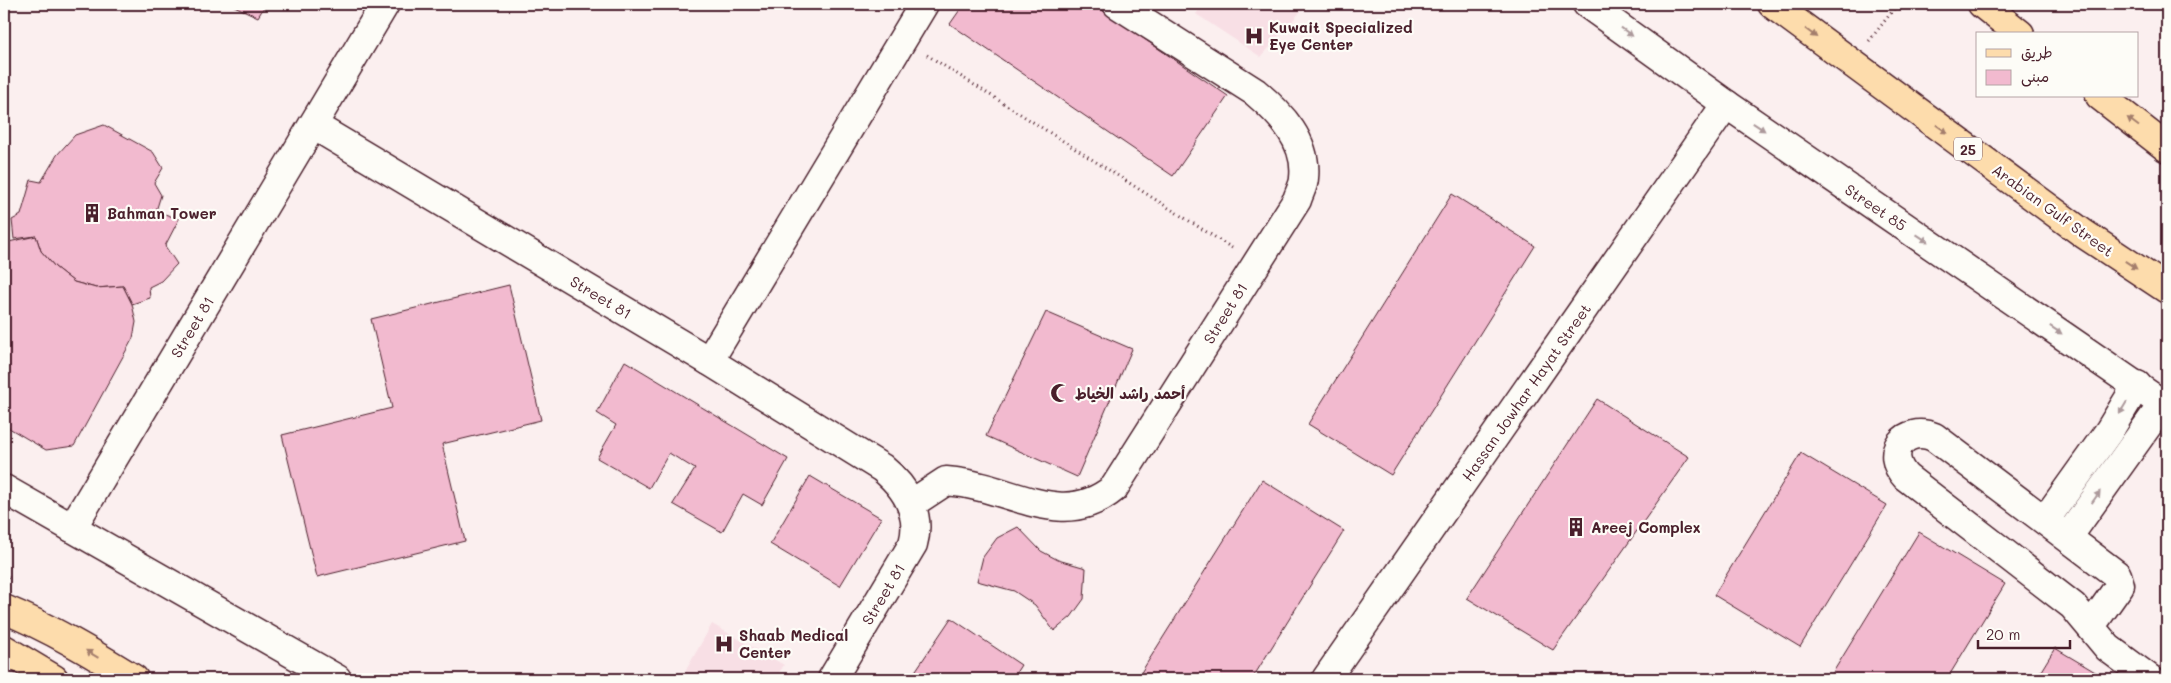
<svg xmlns="http://www.w3.org/2000/svg" width="2171" height="683" font-family="Mali,'Playpen Sans Arabic',sans-serif">
  <rect width="100%" height="100%" fill="#fbefef"/>
  <filter id="ink" filterUnits="userSpaceOnUse"><feTurbulence type="fractalNoise" baseFrequency=".02" numOctaves="2"/><feDisplacementMap in="SourceGraphic" scale="10" xChannelSelector="R" yChannelSelector="G"/><feConvolveMatrix kernelMatrix="1 2 1 2 8 2 1 2 1" color-interpolation-filters="sRGB"/></filter>
  <g filter="url(#ink)">
    <g fill="#f8dfe5">
      <path d="M 1204,4 L 1307,4 L 1261,57 L 1196,14 Z"/>
      <path d="M 712,624 L 784,665 L 775,679 L 681,679 Z"/>
    </g>
    <g fill="#f2bacf" stroke="#4a1f2b">
      <path d="M 230,4 L 266,4 L 258,17 Z"/>
      <path d="M 964,4 L 1093,4 L 1228,96 L 1173,176 L 950,24 Z"/>
      <path d="M 104,125 L 153,152 L 163,168 L 154,183 L 161,195 L 156,211 L 179,219 L 165,246 L 177,264 L 161,281 L 149,287 L 150,298 L 132,304 L 123,286 L 96,288 L 74,282 L 55,267 L 41,251 L 36,236 L 14,239 L 12,220 L 21,215 L 31,180 L 41,182 L 57,155 L 75,135 Z"/>
      <path d="M 1452,194 L 1535,246 L 1391,475 L 1308,424 Z"/>
      <path d="M 36,236 L 41,251 L 55,267 L 74,282 L 96,288 L 123,286 L 132,304 L 136,322 L 133,338 L 74,446 L 46,450 L 4,425 L 4,243 Z"/>
      <path d="M 509,285 L 541,420 L 442,444 L 465,541 L 317,577 L 282,435 L 392,408 L 371,319 Z"/>
      <path d="M 1046,312 L 1132,349 L 1077,477 L 986,436 Z"/>
      <path d="M 625,361 L 788,459 L 762,505 L 743,494 L 722,532 L 673,504 L 695,469 L 669,453 L 649,488 L 597,458 L 616,425 L 597,413 Z"/>
      <path d="M 1597,399 L 1689,457 L 1553,650 L 1467,598 Z"/>
      <path d="M 1801,453 L 1887,505 L 1800,647 L 1714,595 Z"/>
      <path d="M 810,476 L 881,518 L 840,586 L 770,544 Z"/>
      <path d="M 1262,480 L 1344,531 L 1252,679 L 1137,679 Z"/>
      <path d="M 1018,527 L 1041,551 L 1058,560 L 1086,568 L 1084,599 L 1071,617 L 1054,631 L 1035,605 L 1014,591 L 977,581 L 983,557 L 997,538 Z"/>
      <path d="M 1919,532 L 2005,584 L 1947,679 L 1841,679 L 1832,674 Z"/>
      <path d="M 951,618 L 1021,665 L 1012,679 L 910,679 Z"/>
      <path d="M 2055,648 L 2107,679 L 2036,679 Z"/>
    </g>
    <g fill="none" stroke-linecap="round" stroke-linejoin="round">
      <g stroke="#4a1f2b" stroke-width="31">
        <g id="minor">
          <path d="M 1587,4 L 1726,104 L 2167,407"/>
          <path d="M 313,125 L 709,361 L 882,468 C 905,487 922,513 913,544 L 832,679"/>
          <path d="M 709,361 L 924,4"/>
          <path d="M 4,489 L 337,679"/>
          <path d="M 911,504 L 946,481 C 958,482 970,484 981,487 C 1028,499 1071,524 1114,488 L 1297,200 C 1299,193 1304,185 1304,178 C 1308,142 1281,114 1255,92 L 1117,4"/>
          <path d="M 2046,519 L 2109,431 L 2137,385"/>
          <path d="M 72,528 L 385,4"/>
          <path d="M 2068,537 L 2163,404"/>
          <path d="M 2091,626 L 2120,585 L 2117,575 L 1934,437 C 1904,425 1883,453 1906,477 L 2073,606 L 2108,648 L 2150,679"/>
          <path d="M 1326,679 L 1726,104"/>
        </g>
      </g>
      <g stroke="#4a1f2b" stroke-width="31">
        <g id="major">
          <path d="M 1772,4 L 2084,234 L 2167,289"/>
          <path d="M 1982,4 L 2020,34"/>
          <path d="M 2100,96 L 2167,148"/>
        </g>
      </g>
      <g stroke="#4a1f2b" stroke-width="31">
        <g id="highway">
          <path d="M 4,609 C 50,628 92,653 134,679"/>
          <path d="M 4,649 L 54,679"/>
        </g>
      </g>
      <g stroke="#4a1f2b" stroke-width="3" stroke-dasharray="1 4" stroke-linecap="butt">
        <path d="M 1869,41 L 1898,4"/>
        <path d="M 927,55 L 1232,248"/>
        <path d="M 4,575 L 11,579"/>
        <path d="M 163,674 L 171,679"/>
      </g>
      <use href="#minor" stroke="#fdfcf7" stroke-width="28"/>
      <use href="#major" stroke="#fddcac" stroke-width="28"/>
      <use href="#highway" stroke="#fddcac" stroke-width="28"/>
    </g>
    <defs><path id="oneway-solid" d="M-6-.8H1V-3.2L6.5 0L1 3.2V.8H-6Z" transform="scale(1.25)"/></defs>
    <g fill="#ac999b">
      <use href="#oneway-solid" transform="translate(1627 32) rotate(36)"/>
      <use href="#oneway-solid" transform="translate(1759 127) rotate(34)"/>
      <use href="#oneway-solid" transform="translate(1922 238) rotate(34)"/>
      <use href="#oneway-solid" transform="translate(2056 330) rotate(34)"/>
      <use href="#oneway-solid" transform="translate(2123 408) rotate(121)"/>
      <use href="#oneway-solid" transform="translate(2096 497) rotate(-55)"/>
    </g>
    <g fill="#a47e6c">
      <use href="#oneway-solid" transform="translate(1811 33) rotate(37)"/>
      <use href="#oneway-solid" transform="translate(2133 122) rotate(-143)"/>
      <use href="#oneway-solid" transform="translate(1942 129) rotate(36)"/>
      <use href="#oneway-solid" transform="translate(2131 265) rotate(34)"/>
      <use href="#oneway-solid" transform="translate(92 654) rotate(-149)"/>
    </g>
  </g>
  <defs>
    <g id="hospital-bare" transform="scale(1.5)"><path d="M-5-5h3v3.5h4V-5h3V5h-3V1.5h-4V5h-3Z" fill="#4a1f2b" stroke="#fdfcf7" stroke-width="2.5" paint-order="stroke"/></g>
    <g id="building-bare" transform="scale(1.5)"><path d="M-4-6H4V6H1V3H-1V6H-4ZM-2.5-4.3h1.7v1.8h-1.7ZM.8-4.3h1.7v1.8H.8ZM-2.5-1h1.7V.8h-1.7ZM.8-1h1.7V.8H.8Z" fill="#4a1f2b" stroke="#fdfcf7" stroke-width="2.5" paint-order="stroke"/></g>
    <g id="mosque-bare" transform="scale(1.5)"><path d="M3.5-4.9A6 6 0 1 0 3.5 4.9A5 5 0 1 1 3.5-4.9Z" fill="#4a1f2b" stroke="#fdfcf7" stroke-width="2.5" paint-order="stroke"/></g>
  </defs>
  <g fill-rule="evenodd">
    <use href="#hospital-bare" x="1254" y="36"/>
    <use href="#building-bare" x="92" y="213"/>
    <use href="#mosque-bare" x="1060" y="393"/>
    <use href="#building-bare" x="1576" y="527"/>
    <use href="#hospital-bare" x="724" y="644"/>
  </g>
  <g text-anchor="middle" dominant-baseline="central" stroke-width="4.5" stroke-linejoin="round" paint-order="stroke">
    <rect fill="#fdfcf7" stroke="#806168" stroke-width="1" x="1954" y="137.5" width="28" height="23" rx="4"/>
    <g font-size="14" font-weight="bold" fill="#4a1f2b">
      <text x="1968" y="149">25</text>
    </g>
    <g font-size="15" font-weight="bold" fill="#4a1f2b" stroke="#fdfcf7" text-anchor="start">
      <text x="1269" y="27">Kuwait Specialized<tspan x="1269" dy="17">Eye Center</tspan></text>
      <text x="107" y="213">Bahman Tower</text>
      <text x="1075" y="393">أحمد راشد الخياط</text>
      <text x="1591" y="527">Areej Complex</text>
      <text x="739" y="635">Shaab Medical<tspan x="739" dy="17">Center</tspan></text>
    </g>
    <g font-size="15" fill="#4a1f2b" stroke="#fdfcf7">
      <text transform="translate(1876 207) rotate(34)">Street 85</text>
      <text transform="translate(2053 210) rotate(36)">Arabian Gulf Street</text>
      <text transform="translate(601 297) rotate(31)">Street 81</text>
      <text transform="translate(1225 313) rotate(-58)">Street 81</text>
      <text transform="translate(192 327) rotate(-59)">Street 81</text>
      <text transform="translate(1526 392) rotate(-55)">Hassan Jowhar Hayat Street</text>
      <text transform="translate(883 594) rotate(-59)">Street 81</text>
    </g>
  </g>
  <rect width="2171" height="683" fill="none" stroke="#fdfcf7" stroke-width="20"/>
  <rect x="10" y="10" width="2151" height="663" fill="none" stroke="#4a1f2b" stroke-width="2" filter="url(#ink)"/>
  <rect x="1976" y="32" width="162" height="65" fill="#fdfcf7" stroke="#b5a4a5"/>
  <rect x="1986" y="49" width="25" height="8" fill="#fddcac" stroke="#b5a4a5"/>
  <text x="2021" y="58" font-size="15" fill="#4a1f2b">طريق</text>
  <rect x="1986" y="70" width="25" height="15" fill="#f2bacf" stroke="#b5a4a5"/>
  <text x="2021" y="82" font-size="15" fill="#4a1f2b">مبنى</text>
  <path d="M1978 640v8h92v-8" fill="none" stroke="#4a1f2b" stroke-width="2.5"/>
  <text x="1986" y="640" font-size="15" fill="#4a1f2b" stroke="#fdfcf7" stroke-width="4" paint-order="stroke">20 m</text>
</svg>
